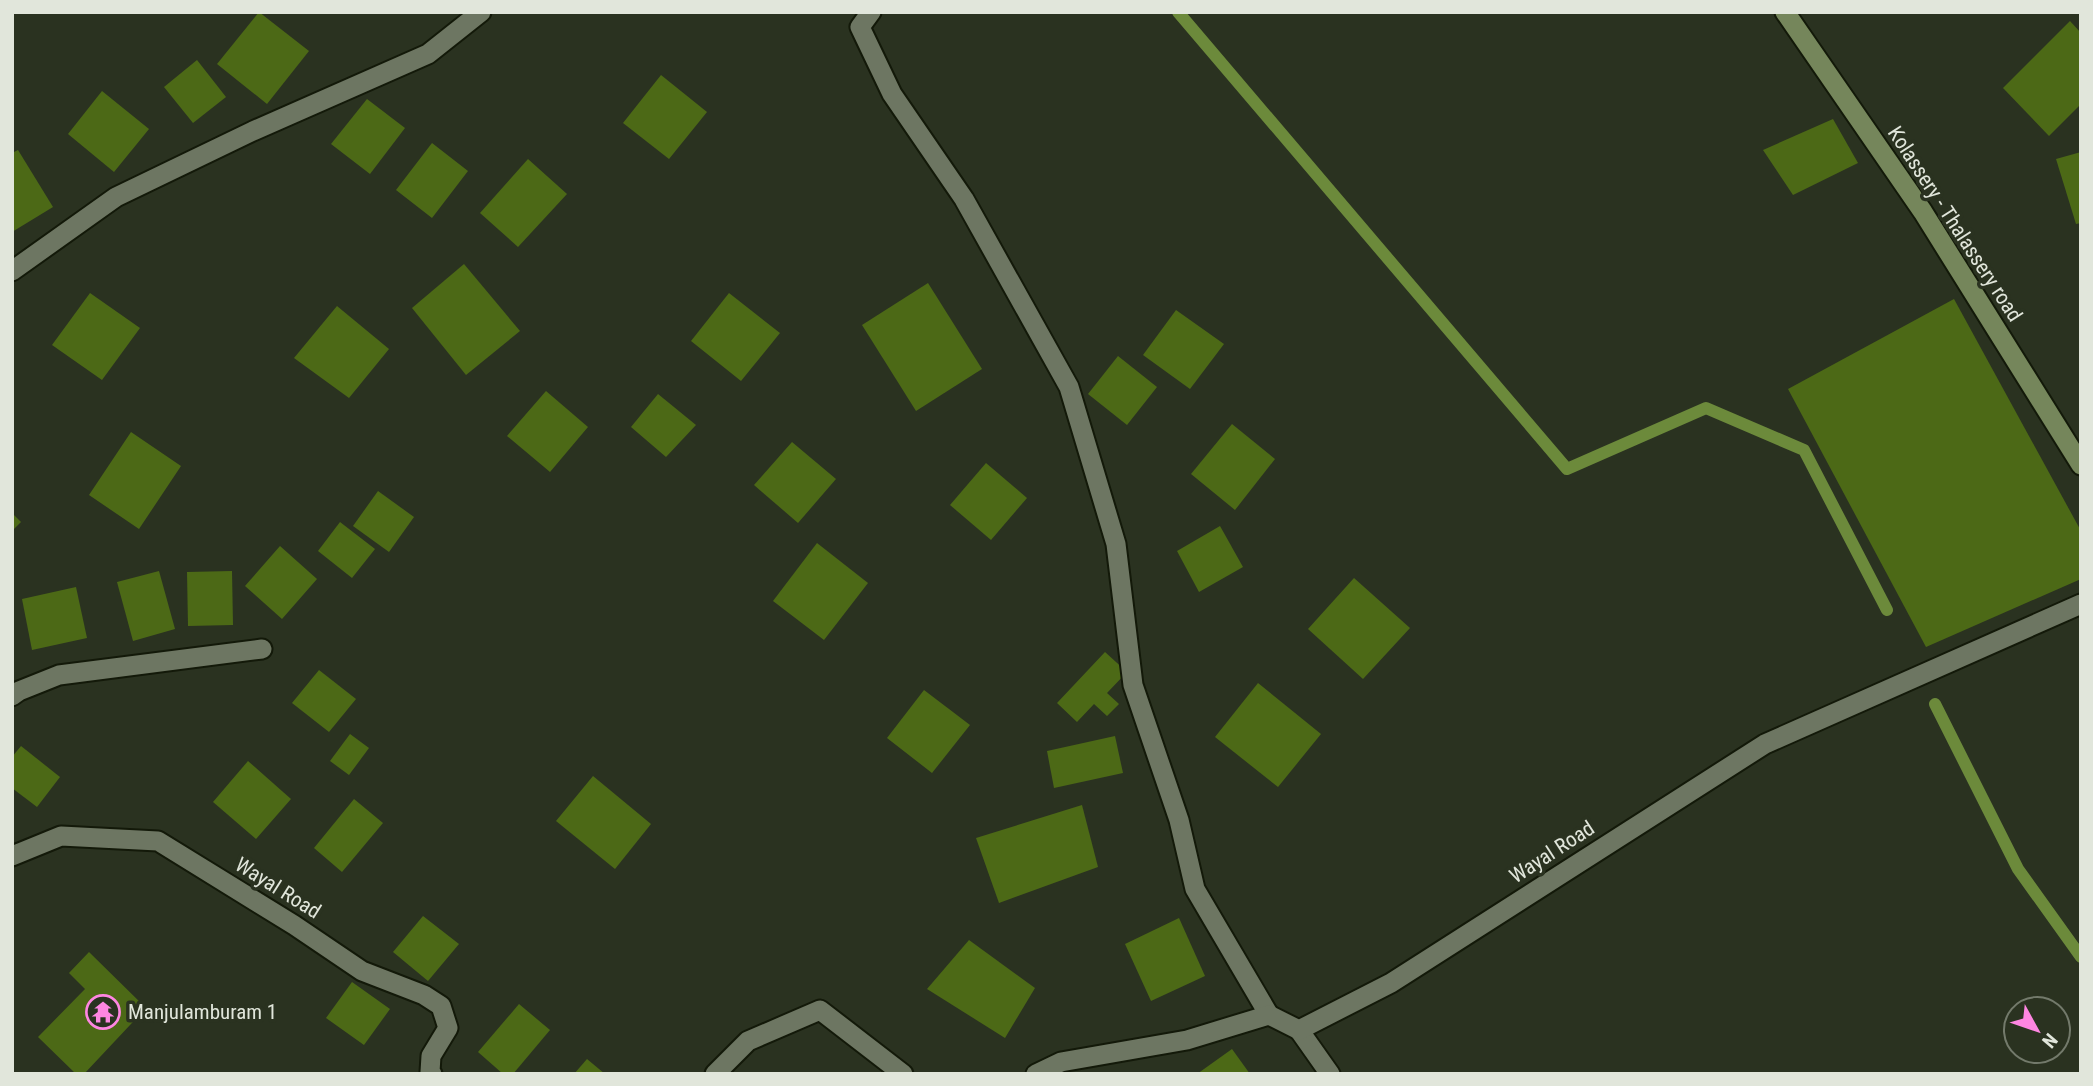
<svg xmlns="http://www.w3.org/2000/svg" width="2093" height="1086" font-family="'Roboto Condensed',sans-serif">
  <rect width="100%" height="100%" fill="#2a3220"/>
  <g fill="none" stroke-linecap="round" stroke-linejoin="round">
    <g stroke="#6c8a3b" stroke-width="12">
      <path d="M 1178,12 L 1567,469 L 1706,408 L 1804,450 L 1887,610"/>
      <path d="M 1935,704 L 2018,869 L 2081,957"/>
    </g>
  </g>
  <g fill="#4c6916">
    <path d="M 259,12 L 309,51 L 267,104 L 217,64 Z"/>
    <path d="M 2070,21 L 2081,33 L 2081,104 L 2049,136 L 2003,88 Z"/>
    <path d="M 197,60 L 226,97 L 193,123 L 164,87 Z"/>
    <path d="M 661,75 L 707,112 L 669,159 L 623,123 Z"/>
    <path d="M 102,91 L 149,129 L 114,172 L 68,134 Z"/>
    <path d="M 367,99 L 405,128 L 370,174 L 331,144 Z"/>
    <path d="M 1833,119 L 1858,163 L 1793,195 L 1763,150 Z"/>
    <path d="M 432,143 L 468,171 L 432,218 L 396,190 Z"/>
    <path d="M 18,150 L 53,207 L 12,232 L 12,153 Z"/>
    <path d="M 2081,152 L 2081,223 L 2076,224 L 2056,159 Z"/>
    <path d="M 528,159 L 567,194 L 518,247 L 480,213 Z"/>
    <path d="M 464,264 L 520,331 L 466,375 L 412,308 Z"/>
    <path d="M 928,283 L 982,369 L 916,411 L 862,325 Z"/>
    <path d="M 90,293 L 140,328 L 102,380 L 52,345 Z"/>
    <path d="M 729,293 L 780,333 L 741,381 L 691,341 Z"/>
    <path d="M 1954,299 L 2081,531 L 2081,579 L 1926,647 L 1788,389 Z"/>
    <path d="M 337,306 L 389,349 L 349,398 L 294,358 Z"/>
    <path d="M 1176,310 L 1224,344 L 1190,389 L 1143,355 Z"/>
    <path d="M 1118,356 L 1157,387 L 1127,425 L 1088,394 Z"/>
    <path d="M 546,391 L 588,427 L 550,472 L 507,436 Z"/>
    <path d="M 658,394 L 696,425 L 666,457 L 631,427 Z"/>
    <path d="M 1232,424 L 1275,459 L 1235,510 L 1191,474 Z"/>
    <path d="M 131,432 L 181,466 L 139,529 L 89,495 Z"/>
    <path d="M 792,442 L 836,479 L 798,523 L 754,485 Z"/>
    <path d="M 986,463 L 1027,498 L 991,540 L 950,505 Z"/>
    <path d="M 378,491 L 414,517 L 389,552 L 353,526 Z"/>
    <path d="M 12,513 L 21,522 L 12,531 Z"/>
    <path d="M 340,522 L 375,549 L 352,578 L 318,551 Z"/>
    <path d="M 1220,526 L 1243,567 L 1199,592 L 1177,551 Z"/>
    <path d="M 817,543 L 868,583 L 824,640 L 773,601 Z"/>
    <path d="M 280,546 L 317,579 L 282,619 L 245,586 Z"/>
    <path d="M 159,571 L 175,629 L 133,641 L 117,582 Z"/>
    <path d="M 232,571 L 233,625 L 188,626 L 187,572 Z"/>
    <path d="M 1354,578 L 1410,628 L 1363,679 L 1308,629 Z"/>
    <path d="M 76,587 L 87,638 L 32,650 L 22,599 Z"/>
    <path d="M 1105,652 L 1127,672 L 1107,693 L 1119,704 L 1107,716 L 1094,704 L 1077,722 L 1057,703 Z"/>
    <path d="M 319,670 L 356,699 L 329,732 L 292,703 Z"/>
    <path d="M 1258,683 L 1321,734 L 1278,787 L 1215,737 Z"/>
    <path d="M 924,690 L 970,725 L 932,773 L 887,738 Z"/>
    <path d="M 350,734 L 369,748 L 349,775 L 330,761 Z"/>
    <path d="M 1115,736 L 1123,773 L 1054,788 L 1047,751 Z"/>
    <path d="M 21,746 L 60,777 L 37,807 L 12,788 L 12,757 Z"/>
    <path d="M 248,761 L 291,799 L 256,839 L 213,802 Z"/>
    <path d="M 593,776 L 651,824 L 615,869 L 556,821 Z"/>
    <path d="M 354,799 L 383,823 L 342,872 L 314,848 Z"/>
    <path d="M 1082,805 L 1098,867 L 999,903 L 976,838 Z"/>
    <path d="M 423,916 L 459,944 L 428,981 L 393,952 Z"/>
    <path d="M 1179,918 L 1205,976 L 1151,1001 L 1125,944 Z"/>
    <path d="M 969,940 L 1035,988 L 1005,1038 L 927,989 Z"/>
    <path d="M 89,952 L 146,1008 L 84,1074 L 76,1074 L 38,1037 L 85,989 L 69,973 Z"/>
    <path d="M 352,982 L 390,1009 L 364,1045 L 326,1018 Z"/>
    <path d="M 519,1004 L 550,1030 L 513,1074 L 503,1074 L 478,1052 Z"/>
    <path d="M 1232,1049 L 1250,1074 L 1197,1074 Z"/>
    <path d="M 587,1059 L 605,1074 L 574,1074 Z"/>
  </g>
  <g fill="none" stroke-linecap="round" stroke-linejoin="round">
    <g stroke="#131909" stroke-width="23">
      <g id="minor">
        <path d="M 871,12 L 860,27 L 892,94 L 964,199 L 1069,387 L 1116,544 L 1133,685 L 1179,820 L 1195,889 L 1269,1015"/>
        <path d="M 12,271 L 116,197 L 253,131 L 428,54 L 481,12"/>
        <path d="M 12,696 L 19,691 L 59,675 L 262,649"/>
        <path d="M 12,856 L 61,836 L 158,841 L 294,925 L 362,971 L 424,995 L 441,1006 L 448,1028 L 431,1056 L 430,1072 L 432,1074"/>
        <path d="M 1299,1030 L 1330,1074"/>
        <path d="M 715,1074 L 748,1041 L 820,1010 L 903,1074"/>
        <path d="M 1036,1074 L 1061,1062 L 1187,1040 L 1269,1015 L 1299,1030 L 1391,983 L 1765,744 L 2081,604"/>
      </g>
    </g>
    <g stroke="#131909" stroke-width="23">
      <path id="secondary" d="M 1785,12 L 1923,212 L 2081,465"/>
    </g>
    <use href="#minor" stroke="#6d7662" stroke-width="19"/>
    <use href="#secondary" stroke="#75865b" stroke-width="19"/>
  </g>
  <defs>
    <g id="temple-ring" transform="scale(1.75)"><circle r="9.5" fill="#2a3220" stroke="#fe86e1" stroke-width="1.5"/><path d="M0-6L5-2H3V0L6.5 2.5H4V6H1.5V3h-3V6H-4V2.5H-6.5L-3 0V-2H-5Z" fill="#fe86e1"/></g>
  </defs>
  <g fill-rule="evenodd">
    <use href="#temple-ring" x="103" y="1012"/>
  </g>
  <g text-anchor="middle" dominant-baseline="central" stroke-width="7" stroke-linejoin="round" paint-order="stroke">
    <g font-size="21" fill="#e1e6db" stroke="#2a3220">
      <text transform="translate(1955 224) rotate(57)">Kolassery - Thalassery road</text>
      <text transform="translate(1552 852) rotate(-33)">Wayal Road</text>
      <text transform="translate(278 888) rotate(32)">Wayal Road</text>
    </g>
    <g font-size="21" fill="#e1e6db" stroke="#2a3220" text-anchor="start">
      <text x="128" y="1012">Manjulamburam 1</text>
    </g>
  </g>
  <rect width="2093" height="1086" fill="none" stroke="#e1e6db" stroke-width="28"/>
  <g transform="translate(2037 1030) rotate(130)"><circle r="33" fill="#2a3220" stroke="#737a6b" stroke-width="2"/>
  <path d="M0-5L12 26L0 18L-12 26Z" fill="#fe86e1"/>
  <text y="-10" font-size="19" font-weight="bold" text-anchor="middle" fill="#e1e6db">N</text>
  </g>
</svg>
